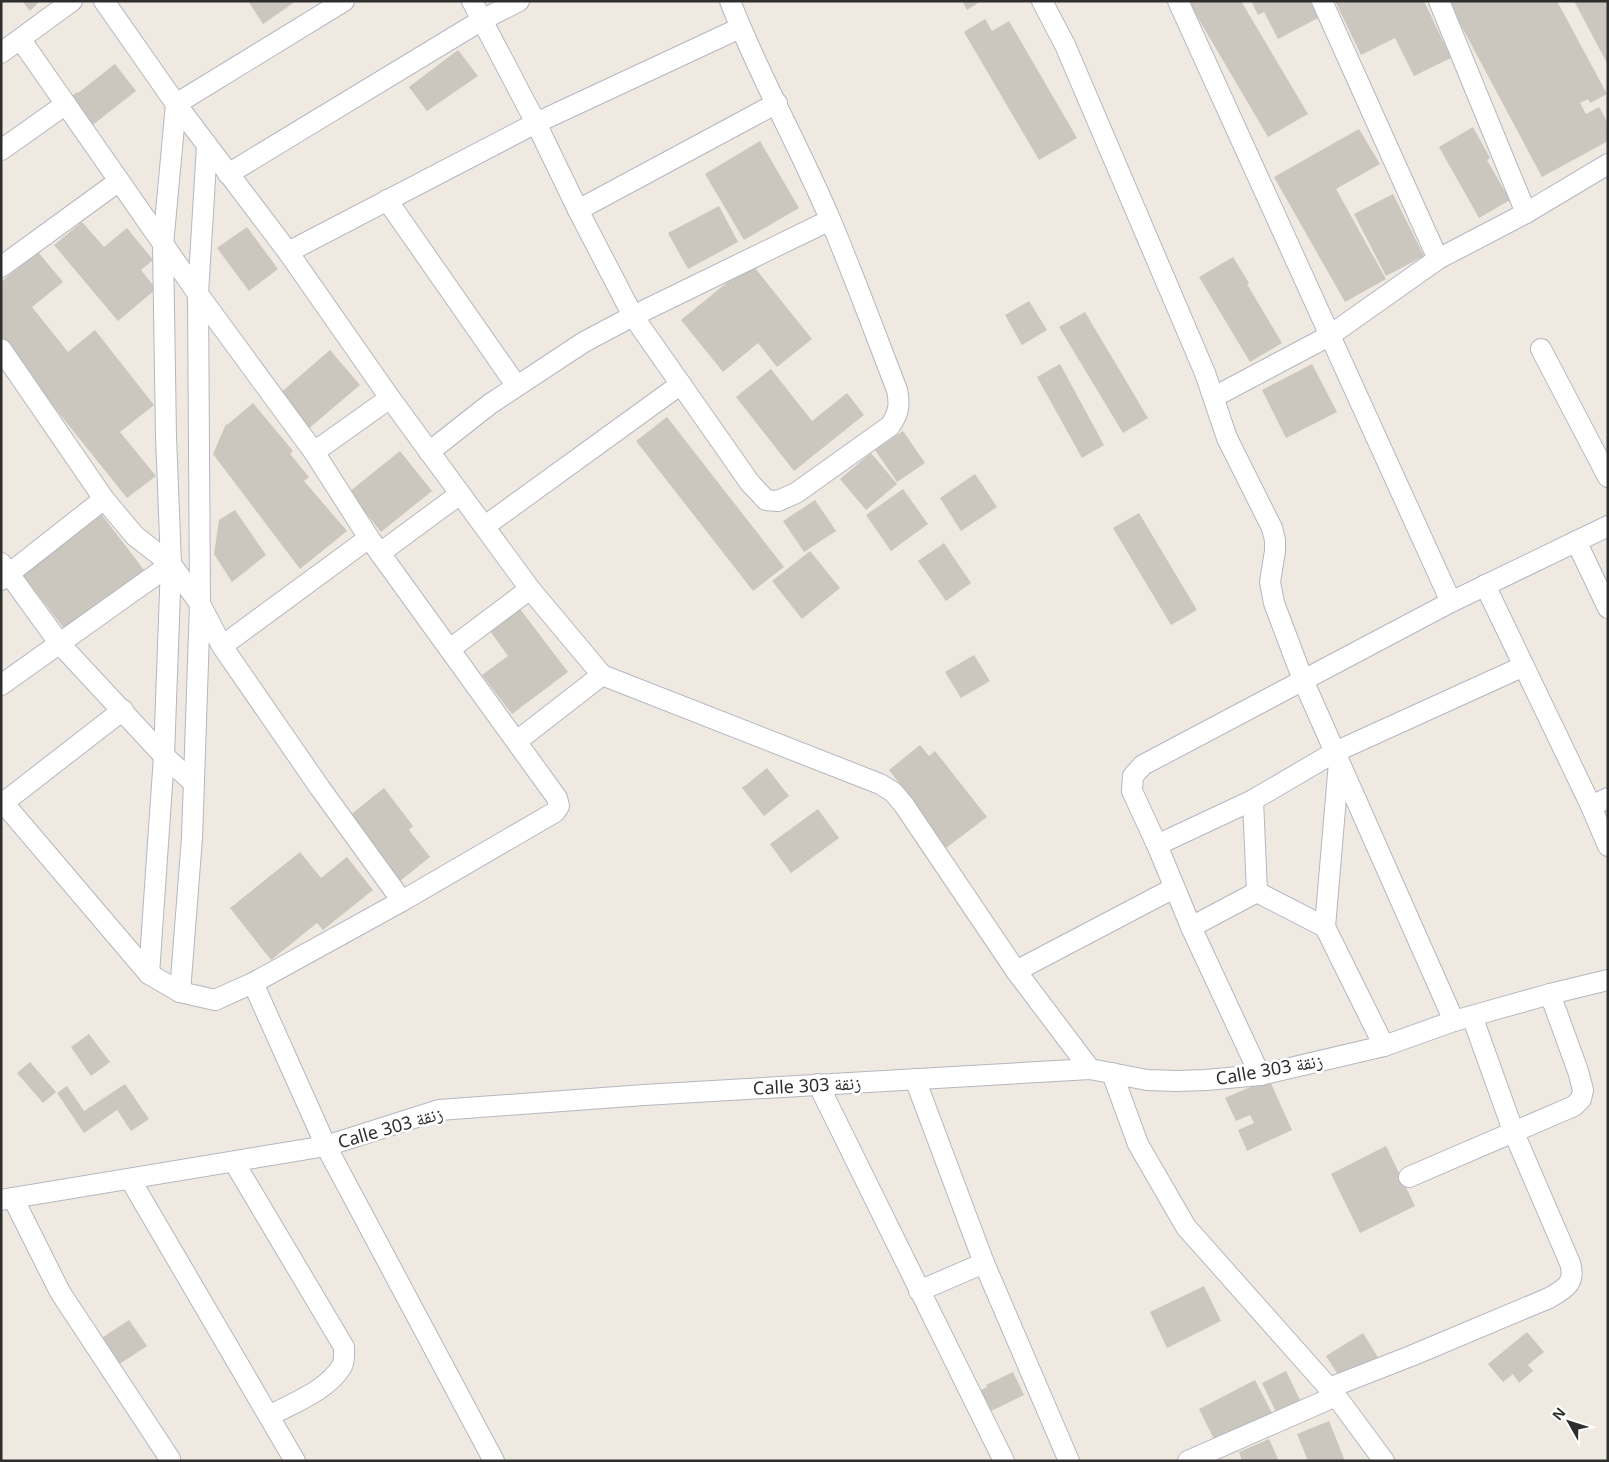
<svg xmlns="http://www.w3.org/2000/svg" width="1609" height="1462" font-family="'Noto Sans','Noto Naskh Arabic',sans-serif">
  <rect width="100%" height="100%" fill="#efe9e1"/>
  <g fill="#cbc7bf">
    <path d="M 22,1 L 40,1 L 30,11 Z"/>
    <path d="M 248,1 L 296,1 L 263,24 Z"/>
    <path d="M 962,1 L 981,1 L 967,10 Z"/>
    <path d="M 1188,1 L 1241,1 L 1308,114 L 1268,137 Z"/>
    <path d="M 1251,1 L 1310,1 L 1318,18 L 1278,39 L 1264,12 L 1258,15 Z"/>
    <path d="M 1335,1 L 1424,1 L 1451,58 L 1414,76 L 1395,38 L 1361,55 Z"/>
    <path d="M 1448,1 L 1557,1 L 1607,94 L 1590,103 L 1588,99 L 1580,103 L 1586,114 L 1599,107 L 1608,123 L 1608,141 L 1542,177 Z"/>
    <path d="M 1574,1 L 1608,1 L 1608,65 Z"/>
    <path d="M 985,19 L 992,31 L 1009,21 L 1077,138 L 1039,160 L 964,32 Z"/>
    <path d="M 458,50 L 478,76 L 427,111 L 409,87 Z"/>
    <path d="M 115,64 L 136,91 L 90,127 L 68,99 L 77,92 L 78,93 Z"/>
    <path d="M 1473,127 L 1490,158 L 1487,160 L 1510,200 L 1479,218 L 1439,147 Z"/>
    <path d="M 1359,129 L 1380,164 L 1336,189 L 1386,279 L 1345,302 L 1274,177 Z"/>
    <path d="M 760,141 L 799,208 L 744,240 L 705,174 Z"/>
    <path d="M 1393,194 L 1424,256 L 1386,276 L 1354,214 Z"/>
    <path d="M 719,206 L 738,242 L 688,269 L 668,233 Z"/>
    <path d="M 82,222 L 104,247 L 127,228 L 153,260 L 141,270 L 156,289 L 118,321 L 54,245 Z"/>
    <path d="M 247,227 L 278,269 L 249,291 L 217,248 Z"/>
    <path d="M 38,252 L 63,282 L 32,307 L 68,352 L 95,330 L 154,405 L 120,432 L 156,476 L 127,498 L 1,341 L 1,282 Z"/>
    <path d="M 1233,257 L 1249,283 L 1247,284 L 1282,343 L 1250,362 L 1199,277 Z"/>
    <path d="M 751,263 L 812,339 L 777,367 L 758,343 L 723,372 L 681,320 Z"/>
    <path d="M 1029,301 L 1047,330 L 1022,345 L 1005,315 Z"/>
    <path d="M 1085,312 L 1148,418 L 1123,433 L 1059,327 Z"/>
    <path d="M 330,350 L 360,385 L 307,430 L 278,395 Z"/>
    <path d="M 1060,364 L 1104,445 L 1082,458 L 1037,377 Z"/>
    <path d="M 1312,364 L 1337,412 L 1286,438 L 1262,390 Z"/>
    <path d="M 771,369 L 812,421 L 847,393 L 864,415 L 794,471 L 736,397 Z"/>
    <path d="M 253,403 L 293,451 L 290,454 L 309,477 L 304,481 L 347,531 L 300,569 L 213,454 L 226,424 L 227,425 Z"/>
    <path d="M 667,417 L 784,567 L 753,591 L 636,441 Z"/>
    <path d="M 903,431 L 925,463 L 897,482 L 875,450 Z"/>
    <path d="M 400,451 L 432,491 L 381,532 L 349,492 Z"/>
    <path d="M 871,453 L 897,484 L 866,510 L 840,479 Z"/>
    <path d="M 975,474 L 997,507 L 961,531 L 940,498 Z"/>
    <path d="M 903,489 L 928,524 L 891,551 L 866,515 Z"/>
    <path d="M 815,500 L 836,531 L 804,552 L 783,521 Z"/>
    <path d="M 235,510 L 266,555 L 232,582 L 214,554 L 219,520 Z"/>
    <path d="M 99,511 L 144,570 L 66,631 L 20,572 Z"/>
    <path d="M 1139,513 L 1197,610 L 1171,625 L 1113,528 Z"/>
    <path d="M 944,543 L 971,583 L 946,601 L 918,561 Z"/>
    <path d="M 810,551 L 840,588 L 802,619 L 772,581 Z"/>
    <path d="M 517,605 L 568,672 L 512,714 L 482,675 L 508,656 L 487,627 Z"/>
    <path d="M 974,655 L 990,681 L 961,698 L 945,672 Z"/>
    <path d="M 920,745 L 929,756 L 935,751 L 987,817 L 946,848 L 903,793 L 905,791 L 889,770 Z"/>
    <path d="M 767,768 L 789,796 L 764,816 L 742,788 Z"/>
    <path d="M 384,788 L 413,826 L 409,830 L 430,857 L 400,881 L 349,816 Z"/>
    <path d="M 818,809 L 839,838 L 791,873 L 770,844 Z"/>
    <path d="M 300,852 L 321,878 L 347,857 L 373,890 L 323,930 L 317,923 L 271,960 L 230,908 Z"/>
    <path d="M 89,1034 L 110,1062 L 91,1076 L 71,1047 Z"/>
    <path d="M 30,1062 L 56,1092 L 43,1103 L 17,1073 Z"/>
    <path d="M 1269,1079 L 1292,1130 L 1247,1151 L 1238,1130 L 1254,1123 L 1250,1115 L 1236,1121 L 1225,1098 Z"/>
    <path d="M 125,1084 L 149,1119 L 131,1131 L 117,1110 L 84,1133 L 57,1093 L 67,1086 L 84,1111 Z"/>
    <path d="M 1386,1146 L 1415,1206 L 1360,1233 L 1331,1174 Z"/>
    <path d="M 1204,1286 L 1221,1321 L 1167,1348 L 1150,1312 Z"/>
    <path d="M 129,1320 L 147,1346 L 118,1365 L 100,1339 Z"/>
    <path d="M 1527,1332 L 1544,1352 L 1528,1365 L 1533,1371 L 1519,1383 L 1513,1374 L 1503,1382 L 1488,1364 Z"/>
    <path d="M 1363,1333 L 1379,1359 L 1342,1381 L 1326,1356 Z"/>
    <path d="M 1286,1371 L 1302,1404 L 1278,1416 L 1262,1383 Z"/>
    <path d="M 1013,1372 L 1024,1395 L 985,1414 L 975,1393 L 987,1387 L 986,1385 Z"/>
    <path d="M 1255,1380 L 1272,1413 L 1216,1443 L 1199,1409 Z"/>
    <path d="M 1329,1421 L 1345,1461 L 1308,1461 L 1297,1434 Z"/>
    <path d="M 1269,1439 L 1279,1461 L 1242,1461 L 1239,1452 Z"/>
  </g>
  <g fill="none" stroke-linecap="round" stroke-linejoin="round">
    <g stroke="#b4b7c1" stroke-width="22">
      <g id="street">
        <path d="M 104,1 L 176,104 L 288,252 L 390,398 L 530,589 L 602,675 L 880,784 L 893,792 L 904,805 L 1016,971 L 1090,1069"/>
        <path d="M 472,1 L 536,123 L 578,210 L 633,316 L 750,483 L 766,500 L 778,501 L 796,493 L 890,426 C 899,413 900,405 897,390 C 875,333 854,276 830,219 C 799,146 759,76 730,1"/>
        <path d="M 1042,1 L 1065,45 L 1205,373 L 1227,438 L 1272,528 L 1275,540 L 1275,551 L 1270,582 L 1274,603 L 1303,680 L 1454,1021"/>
        <path d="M 1178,1 L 1451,602"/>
        <path d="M 1322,1 L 1438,259"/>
        <path d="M 1439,1 L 1526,213"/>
        <path d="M 1,53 L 72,1"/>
        <path d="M 1,150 L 66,104"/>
        <path d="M 228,174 L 482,20 L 519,1"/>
        <path d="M 387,200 L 516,385"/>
        <path d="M 578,210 L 777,103"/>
        <path d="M 288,252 L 536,123 L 740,28"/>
        <path d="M 1,267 L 119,181"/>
        <path d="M 1,349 L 104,499 L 135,536 L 171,564 L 200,604 L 222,646 L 320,788 L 402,901"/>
        <path d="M 1541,349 L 1608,477"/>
        <path d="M 1214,397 L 1329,336 L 1438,259 L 1526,213 L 1608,164"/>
        <path d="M 314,452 L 390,398"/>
        <path d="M 429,452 L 490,404 L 584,342 L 633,316 L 830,220"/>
        <path d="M 485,526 L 681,384"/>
        <path d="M 1576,541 L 1608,608"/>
        <path d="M 380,553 L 460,494"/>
        <path d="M 1,563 L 60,644 L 164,756 L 194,783"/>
        <path d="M 1,580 L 104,499"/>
        <path d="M 1485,585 L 1591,806 L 1608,846"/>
        <path d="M 222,646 L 369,538"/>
        <path d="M 450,649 L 530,589"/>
        <path d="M 1,685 L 171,564"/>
        <path d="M 517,741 L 602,675"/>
        <path d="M 1339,762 L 1325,927 L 1384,1046"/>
        <path d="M 1,800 L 149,974 L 180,992 L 215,1000 L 253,983 L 402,901 L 555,812 L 559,806 L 557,798 L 369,538 L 314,452 L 198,294 L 21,40"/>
        <path d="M 1253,800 L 1257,892"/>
        <path d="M 3,803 L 123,710"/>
        <path d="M 1591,806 L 1608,798"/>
        <path d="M 1157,845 L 1253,800 L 1335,752 L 1524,666"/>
        <path d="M 1257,892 L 1325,927"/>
        <path d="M 1191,927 L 1257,892"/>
        <path d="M 1016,971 L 1174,888"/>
        <path d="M 149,974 L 164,756 L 171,564 L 166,436 L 163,245 L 176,104 L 344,1"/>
        <path d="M 253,983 L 326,1146 L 494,1461"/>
        <path d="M 180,992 L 192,838 L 200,604 L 198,294 L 207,146"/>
        <path d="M 1112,1073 L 1138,1144 L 1186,1227 L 1336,1396 L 1384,1461"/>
        <path d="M 1260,1075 L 1191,927 L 1157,845 L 1132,791 L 1133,776 L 1143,765 L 1451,602 L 1608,526"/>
        <path d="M 915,1079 L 984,1263 L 1069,1461"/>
        <path d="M 818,1084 L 1004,1461"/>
        <path d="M 234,1162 L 344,1347 C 344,1353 345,1360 342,1366 C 327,1391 293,1403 269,1416"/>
        <path d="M 1409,1177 L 1574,1106 L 1581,1099 L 1583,1090 L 1578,1071 L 1550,994"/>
        <path d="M 130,1179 L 295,1461"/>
        <path d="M 13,1198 L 60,1292 L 170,1459"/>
        <path d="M 1,1200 L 326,1146 L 439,1110 L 644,1095 L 1090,1069 L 1147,1080 L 1177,1081 L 1206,1080 L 1260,1075 L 1384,1046 L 1454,1021 L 1550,994 L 1608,980"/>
        <path d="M 919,1291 L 984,1263"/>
        <path d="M 1329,1388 L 1411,1356 L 1549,1298 C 1565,1289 1576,1283 1570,1263 L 1514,1133 L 1472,1016"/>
        <path d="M 1188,1461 L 1336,1396"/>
      </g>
    </g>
    <use href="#street" stroke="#fff" stroke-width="20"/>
  </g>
  <g text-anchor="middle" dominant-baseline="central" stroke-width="5" stroke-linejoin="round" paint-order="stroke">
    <g font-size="18" fill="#2e2e2e" stroke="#fff">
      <text transform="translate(1269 1069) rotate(-10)">Calle 303 زنقة</text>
      <text transform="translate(807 1085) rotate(-3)">Calle 303 زنقة</text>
      <text transform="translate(390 1127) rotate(-16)">Calle 303 زنقة</text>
    </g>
  </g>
  <rect width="1609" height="1462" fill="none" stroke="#2e2e2e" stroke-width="5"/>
  <g transform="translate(1569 1422) rotate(309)" stroke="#ffffff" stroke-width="4" paint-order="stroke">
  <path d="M0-4L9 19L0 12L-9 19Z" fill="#2e2e2e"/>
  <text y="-8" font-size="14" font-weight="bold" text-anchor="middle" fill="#2e2e2e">N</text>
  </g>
</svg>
